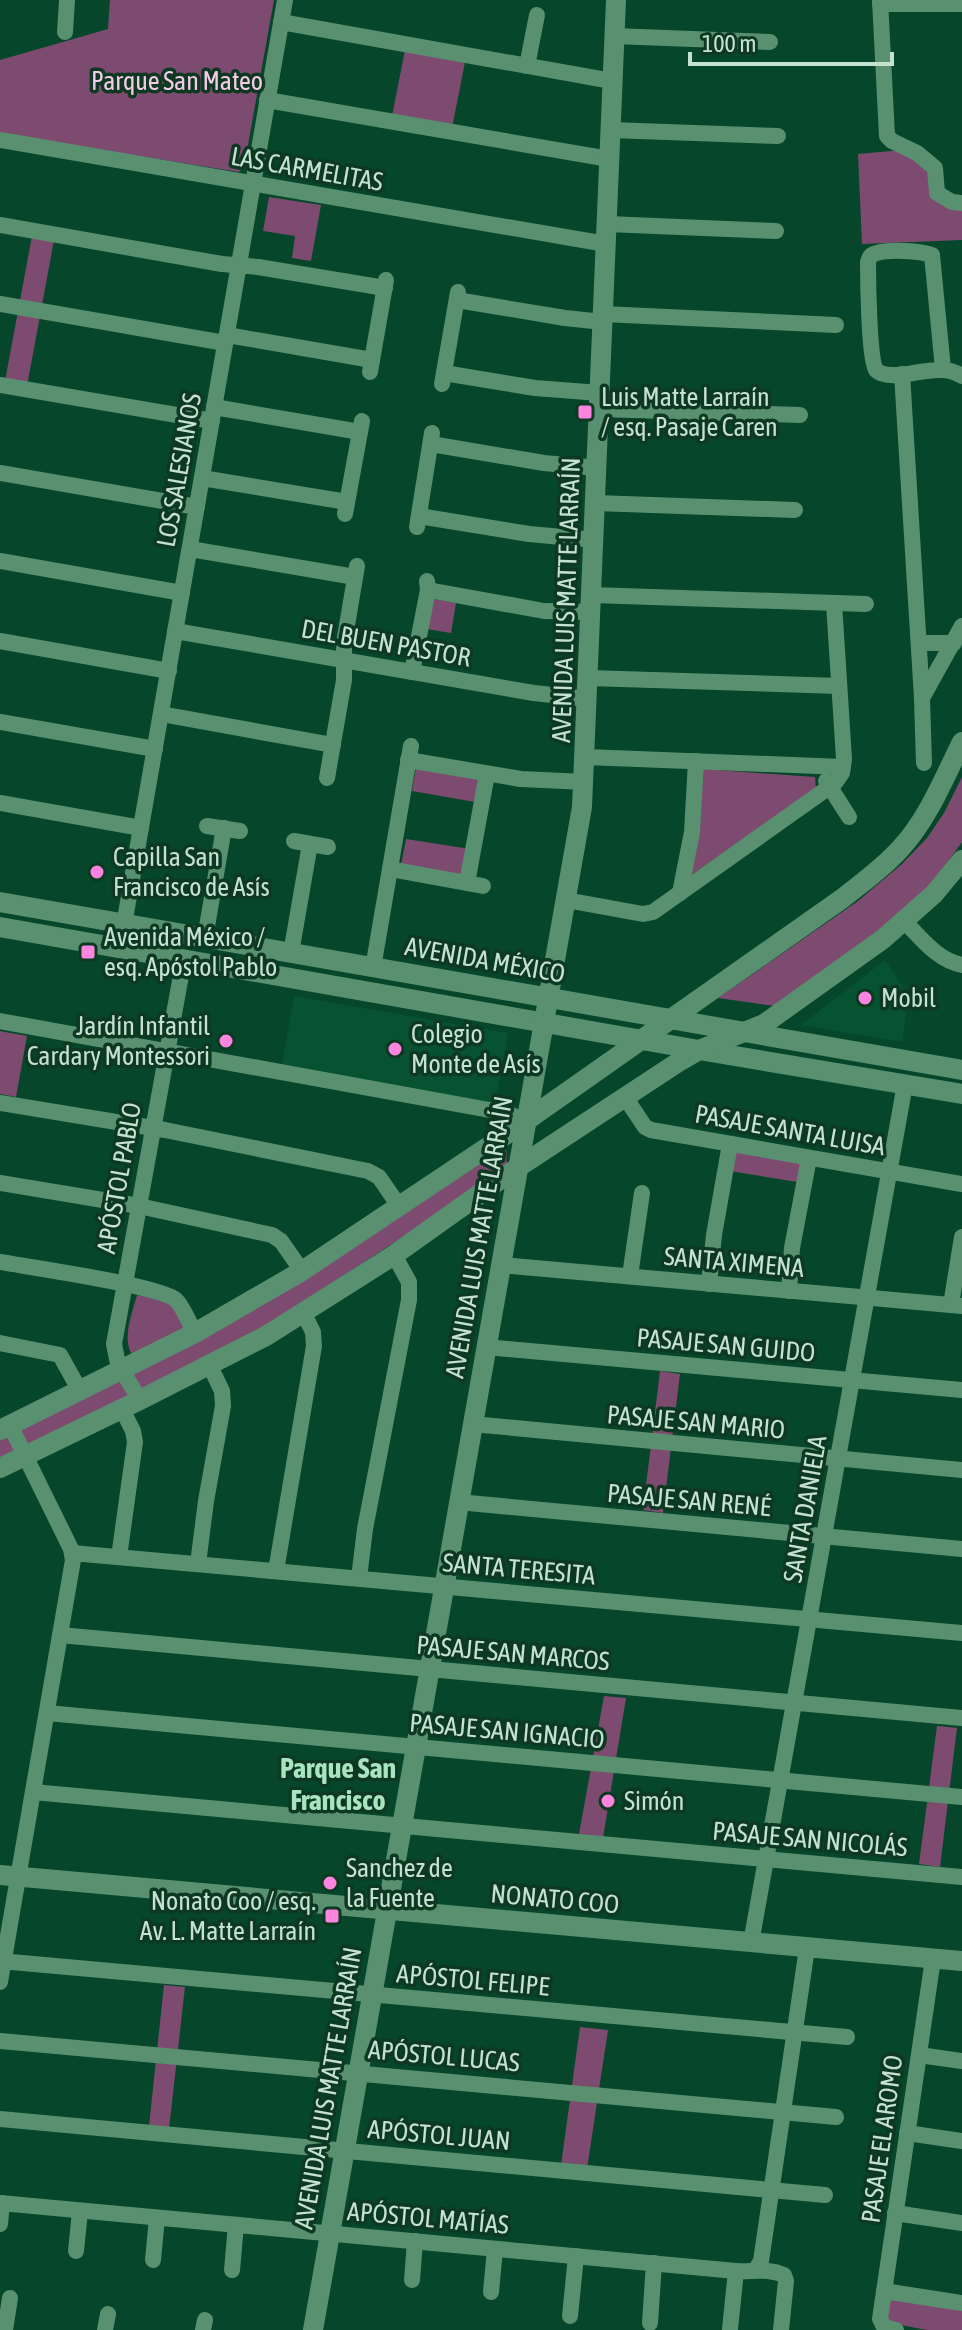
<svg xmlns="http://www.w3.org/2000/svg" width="962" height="2330" font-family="'Asap Condensed',sans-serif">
  <rect width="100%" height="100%" fill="#06462a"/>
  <g fill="#065231">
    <path d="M 885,960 L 909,996 L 902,1042 L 801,1025 Z"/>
    <path d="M 294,996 L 508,1033 L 495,1104 L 282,1064 Z"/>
  </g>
  <g fill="#7d4b6f">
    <path d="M 110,0 L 274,0 L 244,167 L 239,172 L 0,134 L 0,60 L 108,29 Z"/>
    <path d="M 405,50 L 465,62 L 452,128 L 392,116 Z"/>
    <path d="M 902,150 L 930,170 L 933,197 L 943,206 L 962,210 L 962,240 L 862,244 L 858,154 Z"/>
    <path d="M 269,197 L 321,205 L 311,261 L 292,258 L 295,236 L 263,231 Z"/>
    <path d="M 32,236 L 54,240 L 27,386 L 5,381 Z"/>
    <path d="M 433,599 L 456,603 L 451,633 L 427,629 Z"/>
    <path d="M 416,768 L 479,779 L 475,802 L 412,791 Z"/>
    <path d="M 702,769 L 815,777 L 816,789 L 691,875 Z"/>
    <path d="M 962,777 L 962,842 L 930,887 L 903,912 L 775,1006 L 718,998 L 858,901 L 902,864 L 927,838 L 944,813 Z"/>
    <path d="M 406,839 L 470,849 L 466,877 L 401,865 Z"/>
    <path d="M 0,1031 L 27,1036 L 16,1097 L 0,1094 Z"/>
    <path d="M 506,1141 L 507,1169 L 241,1342 L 0,1459 L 0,1439 Z"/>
    <path d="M 735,1151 L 803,1161 L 803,1183 L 730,1171 Z"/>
    <path d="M 137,1295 L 176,1303 L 190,1327 L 132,1355 C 122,1337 132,1314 137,1295 Z"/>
    <path d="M 660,1371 L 680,1374 L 663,1513 L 643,1510 Z"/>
    <path d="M 604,1696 L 626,1698 L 603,1838 L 579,1834 Z"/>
    <path d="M 937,1726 L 957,1728 L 940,1867 L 919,1864 Z"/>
    <path d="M 164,1985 L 185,1987 L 169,2129 L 149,2126 Z"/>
    <path d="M 580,2027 L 608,2030 L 587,2169 L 561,2165 Z"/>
    <path d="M 888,2298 L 962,2309 L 962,2330 L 927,2330 L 885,2322 Z"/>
  </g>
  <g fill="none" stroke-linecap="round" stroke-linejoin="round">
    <g stroke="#599170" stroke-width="16">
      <path d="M 880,0 L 887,136 L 892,141 L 917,153 L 935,168 L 937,193 L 952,202 L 962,203"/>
      <path d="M 880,4 L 962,4"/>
      <path d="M 281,22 L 612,81"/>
      <path d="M 65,32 L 67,0"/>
      <path d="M 614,36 L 770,42"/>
      <path d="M 527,66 L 537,15"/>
      <path d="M 267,100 L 609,159"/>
      <path d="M 611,130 L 778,136"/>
      <path d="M 0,140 L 606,244"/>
      <path d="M 607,224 L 776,231"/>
      <path d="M 0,225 L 222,264 L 258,267 L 385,288"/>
      <path d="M 457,300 L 565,318 L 603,322"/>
      <path d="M 0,304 L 225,343"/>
      <path d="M 603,314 L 836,325"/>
      <path d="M 227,335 L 372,360"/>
      <path d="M 943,369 L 932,255 C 920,251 889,249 877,253 C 870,255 870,256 868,262 C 868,278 869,363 876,370 C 885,379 908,374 919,372 C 935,370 948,367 962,376"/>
      <path d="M 370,372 L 386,280"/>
      <path d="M 444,373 L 535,388 L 600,393"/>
      <path d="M 902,374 L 922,698 L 924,763"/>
      <path d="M 442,384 L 458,292"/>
      <path d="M 0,385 L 212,421"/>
      <path d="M 214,407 L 360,432"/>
      <path d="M 599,409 L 800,415"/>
      <path d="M 431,444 L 544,463 L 597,468"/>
      <path d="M 0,473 L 197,507"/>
      <path d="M 202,478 L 347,502"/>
      <path d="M 596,503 L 795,510"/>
      <path d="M 345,514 L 362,421"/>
      <path d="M 419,516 L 529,534 L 595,540"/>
      <path d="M 417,527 L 432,433"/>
      <path d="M 190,549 L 355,577"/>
      <path d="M 0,561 L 182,593"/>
      <path d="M 428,590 L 544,611 L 592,612"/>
      <path d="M 592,595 L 866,604"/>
      <path d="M 175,631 L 534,693 L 588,699"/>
      <path d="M 0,641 L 169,671"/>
      <path d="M 919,643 L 954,643"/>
      <path d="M 412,672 L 428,590 L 427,581"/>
      <path d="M 589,678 L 839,686"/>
      <path d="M 922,698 L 962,626"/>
      <path d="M 161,714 L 333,745"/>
      <path d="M 0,722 L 155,749"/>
      <path d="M 586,757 L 843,767"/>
      <path d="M 408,760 L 521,779 L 585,782"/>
      <path d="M 327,778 L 344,680 L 344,643 L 357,566"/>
      <path d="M 826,781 L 849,817"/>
      <path d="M 0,803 L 141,828"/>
      <path d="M 207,826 L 240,831"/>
      <path d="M 294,841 L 328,847"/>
      <path d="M 390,869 L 483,886"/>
      <path d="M 467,883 L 487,774"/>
      <path d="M 680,893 L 692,832 L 696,761"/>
      <path d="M 566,900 L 643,914 L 653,912 L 835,783 L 842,773 L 844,759 L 834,603"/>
      <path d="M 905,922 C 922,939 937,960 962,965"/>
      <path d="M 205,938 L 224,828"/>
      <path d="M 120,948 L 285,0"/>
      <path d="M 291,953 L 310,844"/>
      <path d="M 373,968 L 411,746"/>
      <path d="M 0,1021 L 506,1113 L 526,1121"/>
      <path d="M 625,1097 L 645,1127 L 651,1130 L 962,1184"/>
      <path d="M 0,1103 L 165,1130 L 368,1171 L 379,1177 L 399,1206"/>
      <path d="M 0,1183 L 139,1206 L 272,1235 L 281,1241 L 302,1271"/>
      <path d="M 0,1262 C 28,1267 162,1286 176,1300 C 184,1308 189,1323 195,1333"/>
      <path d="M 501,1265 L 962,1306"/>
      <path d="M 630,1276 L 642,1193"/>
      <path d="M 709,1284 L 714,1235 L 730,1144"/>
      <path d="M 789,1291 L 792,1248 L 809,1158"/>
      <path d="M 951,1305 L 962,1237"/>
      <path d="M 0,1343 L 60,1355 L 80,1391"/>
      <path d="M 486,1347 L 962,1390"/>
      <path d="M 140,1400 L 118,1364 L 114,1344 L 184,959"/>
      <path d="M 472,1424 L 962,1470"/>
      <path d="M 458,1502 L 962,1549"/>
      <path d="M 72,1553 L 962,1633"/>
      <path d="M 119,1557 L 135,1442 L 133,1431 L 122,1409"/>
      <path d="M 198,1564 L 206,1501 L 223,1406 L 222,1391 L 210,1366"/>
      <path d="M 276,1571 L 314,1346 L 313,1332 L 303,1312"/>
      <path d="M 359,1578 L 365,1529 L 409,1300 L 409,1282 L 394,1255"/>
      <path d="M 60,1635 L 962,1718"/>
      <path d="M 47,1713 L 962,1797"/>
      <path d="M 33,1792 L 962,1877"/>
      <path d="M 751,1943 L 905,1084"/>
      <path d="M 0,1961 L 847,2037"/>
      <path d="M 0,1982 L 73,1560 L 71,1549 L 10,1425"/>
      <path d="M 0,2041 L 836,2117"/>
      <path d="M 919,2055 L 962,2061"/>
      <path d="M 0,2119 L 825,2195"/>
      <path d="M 907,2133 L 962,2141"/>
      <path d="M 0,2203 L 736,2271 C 753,2272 768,2268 784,2275 L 786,2281 L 781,2330"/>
      <path d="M 895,2213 L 962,2223"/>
      <path d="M 0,2224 L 2,2203"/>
      <path d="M 76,2251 L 80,2211"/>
      <path d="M 153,2260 L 157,2218"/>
      <path d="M 756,2269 L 761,2261 L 807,1948"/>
      <path d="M 232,2270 L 236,2225"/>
      <path d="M 412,2280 L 415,2241"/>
      <path d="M 884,2291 L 962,2303"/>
      <path d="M 491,2292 L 495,2249"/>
      <path d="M 570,2316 L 576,2256"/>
      <path d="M 650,2323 L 654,2263"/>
      <path d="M 730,2329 L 736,2271"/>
      <path d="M 5,2330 L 10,2298"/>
      <path d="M 105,2330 L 108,2314"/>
      <path d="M 203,2330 L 205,2320"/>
      <path d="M 896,2330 L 884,2327 L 880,2319 L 933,1959"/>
    </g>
    <g stroke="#599170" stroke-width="20">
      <path d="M 0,902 L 962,1070"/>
      <path d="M 0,927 L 699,1050 L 962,1094"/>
      <path d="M 0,1430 L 195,1333 L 302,1271 L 513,1130 L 843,898 C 863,882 883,868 900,849 C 928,819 944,778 962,742"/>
      <path d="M 0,1468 L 140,1400 L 266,1336 L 394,1255 L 505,1176 L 680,1061 L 699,1050 L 764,1024 L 883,939 L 934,894 L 962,860"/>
      <path d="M 0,1875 L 962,1961"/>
      <path d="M 313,2330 L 582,807 L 616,0"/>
    </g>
  </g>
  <g fill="#fe85df" stroke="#0d3923" stroke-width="3">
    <rect x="577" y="404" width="16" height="16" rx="4"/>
    <circle cx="97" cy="872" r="8"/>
    <rect x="80" y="944" width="16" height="16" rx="4"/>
    <circle cx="865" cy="998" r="8"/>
    <circle cx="226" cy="1041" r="8"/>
    <circle cx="395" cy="1049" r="8"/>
    <circle cx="608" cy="1801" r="8"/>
    <circle cx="330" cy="1883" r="8"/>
    <rect x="324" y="1908" width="16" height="16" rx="4"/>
  </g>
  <g text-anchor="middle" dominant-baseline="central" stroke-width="7" stroke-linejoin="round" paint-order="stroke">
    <g font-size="26" fill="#f5cbe8" stroke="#0d3923">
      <text x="177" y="81">Parque San Mateo</text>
    </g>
    <g font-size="26" fill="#c5e2d0" stroke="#0d3923">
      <text transform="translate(307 169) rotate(10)">LAS CARMELITAS</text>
      <text transform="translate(179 470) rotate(-80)">LOS SALESIANOS</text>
      <text transform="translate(566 600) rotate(-88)">AVENIDA LUIS MATTE LARRAÍN</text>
      <text transform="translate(386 643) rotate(10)">DEL BUEN PASTOR</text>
      <text transform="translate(485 960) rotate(10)">AVENIDA MÉXICO</text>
      <text transform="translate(790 1130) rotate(10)">PASAJE SANTA LUISA</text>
      <text transform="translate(119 1178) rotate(-80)">APÓSTOL PABLO</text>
      <text transform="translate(479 1237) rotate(-80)">AVENIDA LUIS MATTE LARRAÍN</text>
      <text transform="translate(734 1262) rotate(5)">SANTA XIMENA</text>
      <text transform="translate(726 1345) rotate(5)">PASAJE SAN GUIDO</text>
      <text transform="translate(696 1422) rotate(5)">PASAJE SAN MARIO</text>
      <text transform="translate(689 1500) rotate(5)">PASAJE SAN RENÉ</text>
      <text transform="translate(805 1509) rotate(-80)">SANTA DANIELA</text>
      <text transform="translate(519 1569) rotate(5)">SANTA TERESITA</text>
      <text transform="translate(513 1653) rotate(5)">PASAJE SAN MARCOS</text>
      <text transform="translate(507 1731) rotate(5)">PASAJE SAN IGNACIO</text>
      <text transform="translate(810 1839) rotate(5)">PASAJE SAN NICOLÁS</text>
      <text transform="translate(555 1899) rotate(5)">NONATO COO</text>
      <text transform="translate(473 1980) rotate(5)">APÓSTOL FELIPE</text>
      <text transform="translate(444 2056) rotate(5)">APÓSTOL LUCAS</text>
      <text transform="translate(328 2088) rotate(-80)">AVENIDA LUIS MATTE LARRAÍN</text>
      <text transform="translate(439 2135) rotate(5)">APÓSTOL JUAN</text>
      <text transform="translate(882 2139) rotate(-82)">PASAJE EL AROMO</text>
      <text transform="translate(428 2218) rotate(5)">APÓSTOL MATÍAS</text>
    </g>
    <g font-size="26" fill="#c5e2d0" stroke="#0d3923" text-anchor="start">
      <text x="601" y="397">Luis Matte Larraín<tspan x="601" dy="30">/ esq. Pasaje Caren</tspan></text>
      <text x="113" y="857">Capilla San<tspan x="113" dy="30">Francisco de Asís</tspan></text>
      <text x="104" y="937">Avenida México /<tspan x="104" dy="30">esq. Apóstol Pablo</tspan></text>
      <text x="881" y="998">Mobil</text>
      <text x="210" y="1026" text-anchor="end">Jardín Infantil<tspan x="210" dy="30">Cardary Montessori</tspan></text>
      <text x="411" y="1034">Colegio<tspan x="411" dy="30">Monte de Asís</tspan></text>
      <text x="624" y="1801">Simón</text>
      <text x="346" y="1868">Sanchez de<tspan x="346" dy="30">la Fuente</tspan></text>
      <text x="316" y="1901" text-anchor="end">Nonato Coo / esq.<tspan x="316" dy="30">Av. L. Matte Larraín</tspan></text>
    </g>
    <g font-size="28" font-weight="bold" fill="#a9e4c0" stroke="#0d3923">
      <text x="338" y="1768">Parque San<tspan x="338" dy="32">Francisco</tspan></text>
    </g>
  </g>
  <path d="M690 52v12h202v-12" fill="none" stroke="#c5e2d0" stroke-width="4"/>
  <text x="702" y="52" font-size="24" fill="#c5e2d0" stroke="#0d3923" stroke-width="6" paint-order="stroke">100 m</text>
</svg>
